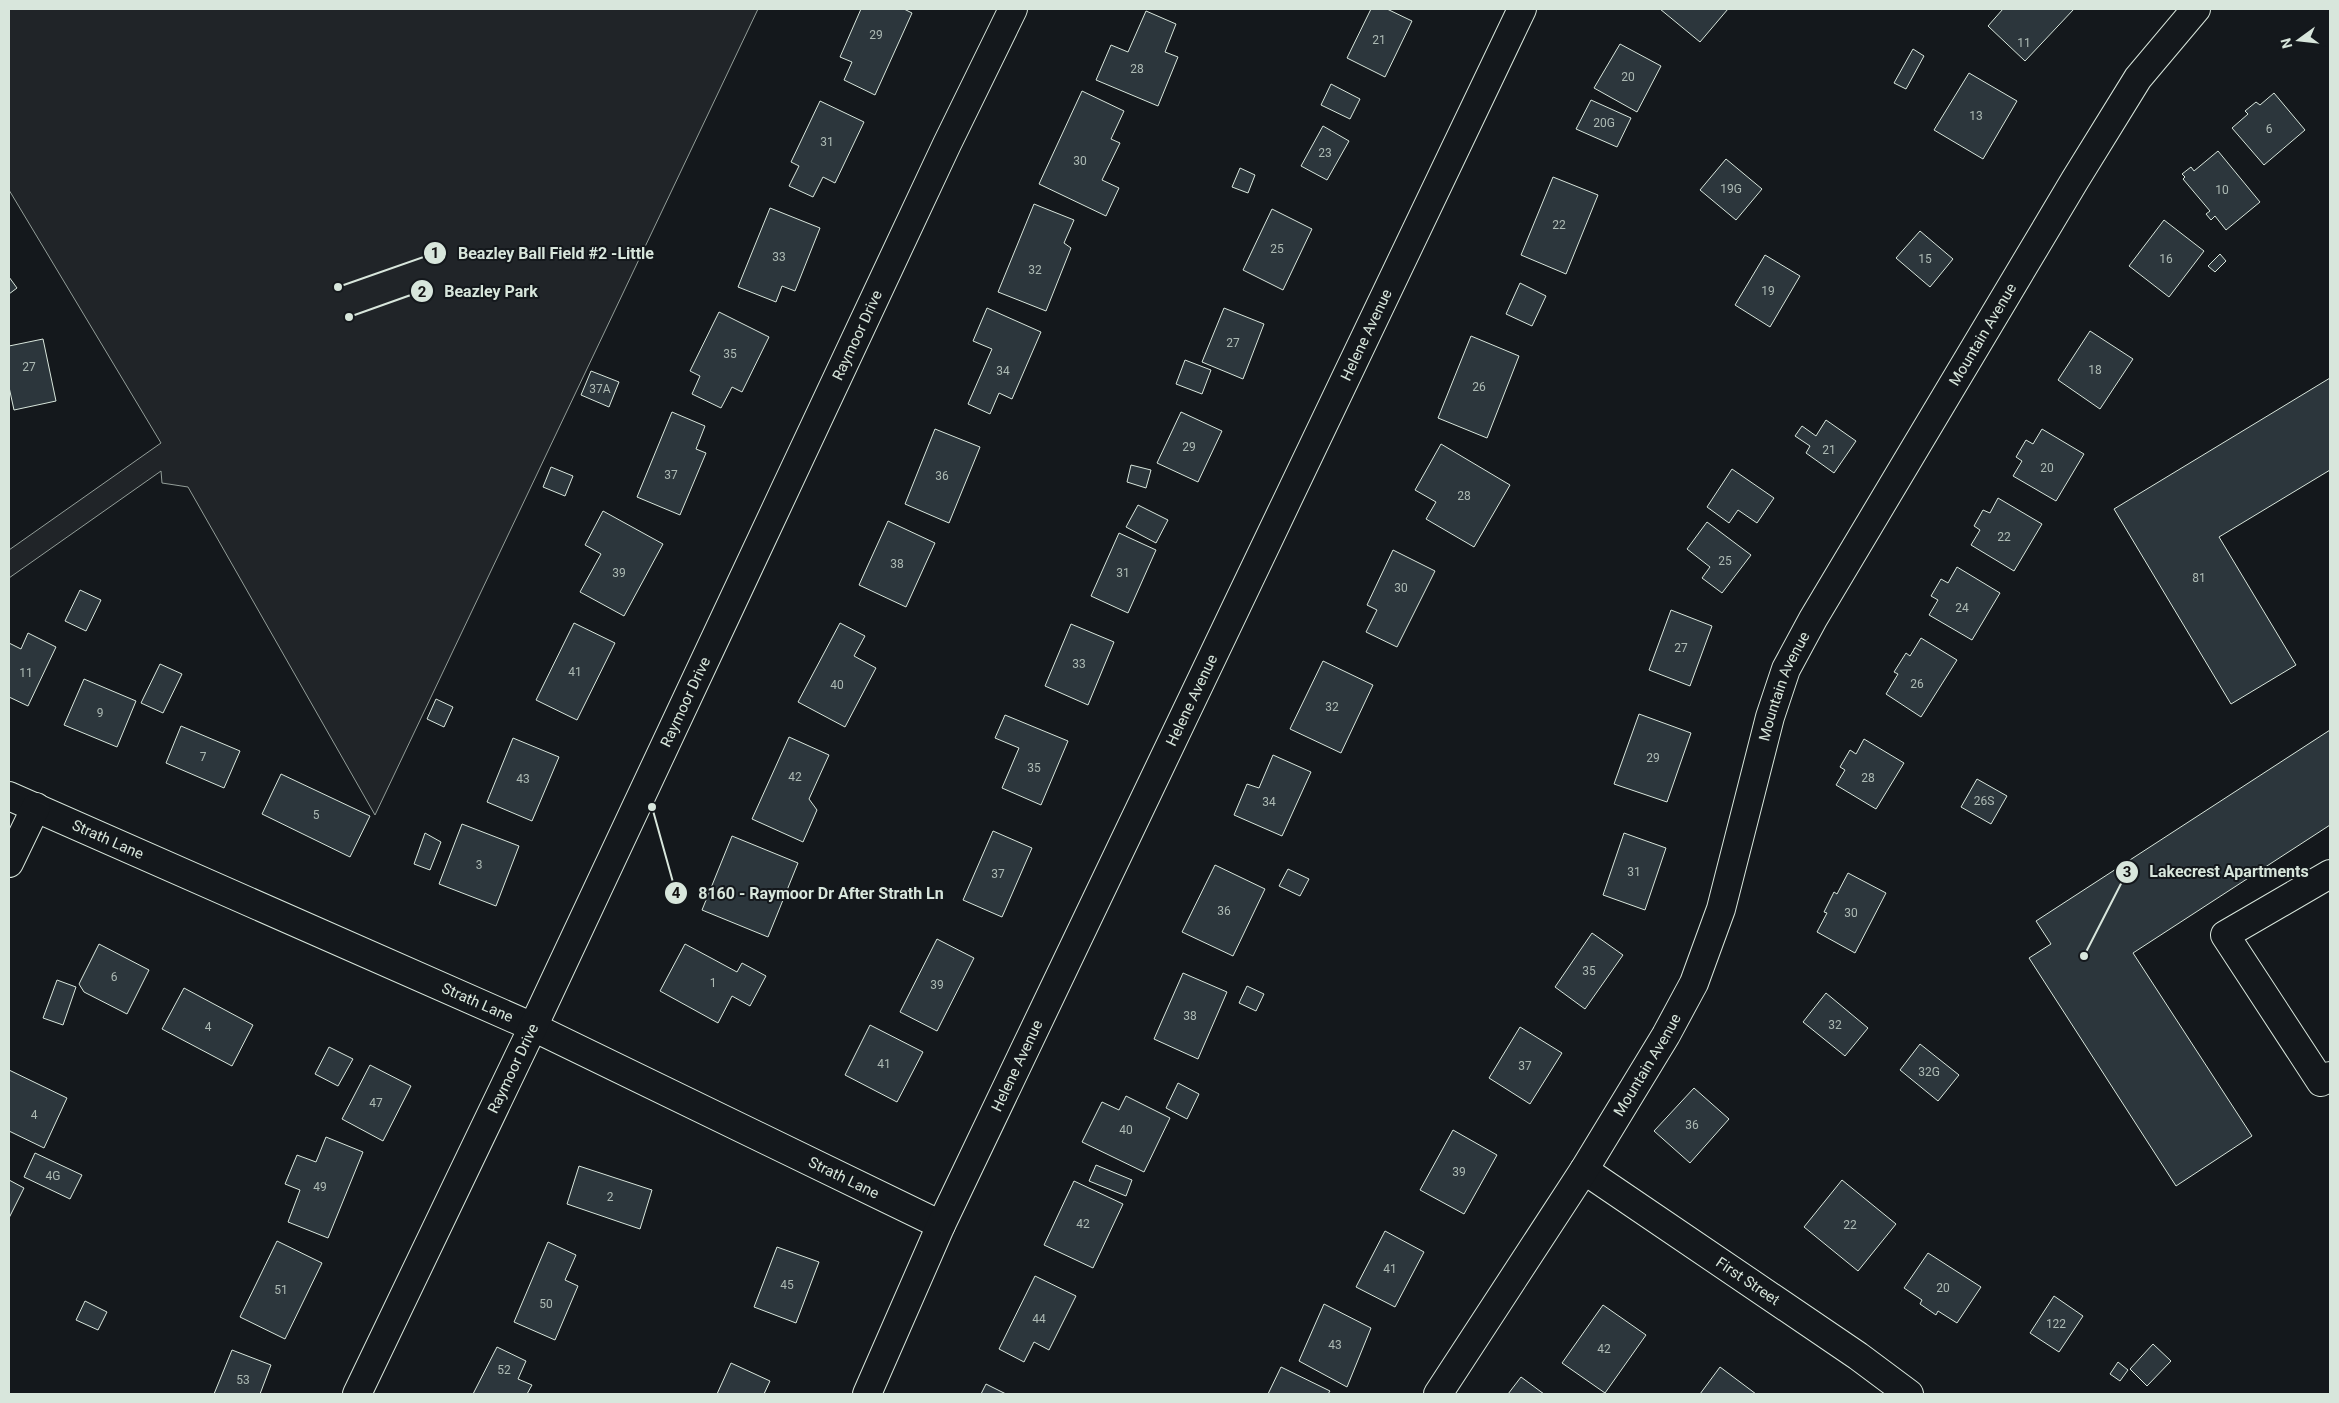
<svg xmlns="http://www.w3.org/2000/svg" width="2339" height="1403" font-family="Roboto,sans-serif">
  <rect width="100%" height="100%" fill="#14181c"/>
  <path fill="#202428" stroke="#939e99" d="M 9,9 L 758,9 L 375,815 L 188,487 L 162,483 L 161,471 L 9,578 L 9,550 L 161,443 L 9,190 Z"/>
  <g fill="#2c363c" stroke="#d8e6dc">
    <path d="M 861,9 L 904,9 L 912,13 L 875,95 L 844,80 L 852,62 L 840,57 Z"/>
    <path d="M 1371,9 L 1387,9 L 1412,21 L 1385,77 L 1347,58 Z"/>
    <path d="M 1660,9 L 1728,9 L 1700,42 Z"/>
    <path d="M 2003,9 L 2074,9 L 2025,61 L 1988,26 Z"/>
    <path d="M 1146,11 L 1176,24 L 1165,52 L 1178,57 L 1158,106 L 1096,80 L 1111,45 L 1128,52 Z"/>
    <path d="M 1620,44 L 1661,66 L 1637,112 L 1594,88 Z"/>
    <path d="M 1913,49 L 1924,56 L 1906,89 L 1894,83 Z"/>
    <path d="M 1969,73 L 2017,101 L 1983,159 L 1934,130 Z"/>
    <path d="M 1331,84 L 1360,99 L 1350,119 L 1321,105 Z"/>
    <path d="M 1082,91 L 1124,111 L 1111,139 L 1120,143 L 1102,180 L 1119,188 L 1106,216 L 1039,184 Z"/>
    <path d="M 2274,93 L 2305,130 L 2264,165 L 2232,128 L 2248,114 L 2245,111 L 2256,102 L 2260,105 Z"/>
    <path d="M 1591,100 L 1631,118 L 1617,147 L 1576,129 Z"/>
    <path d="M 820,101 L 864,122 L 835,183 L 823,177 L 813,197 L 789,186 L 799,166 L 791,162 Z"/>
    <path d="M 1323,126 L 1349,141 L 1327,180 L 1301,166 Z"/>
    <path d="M 2218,151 L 2260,202 L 2226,230 L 2215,216 L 2211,220 L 2206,214 L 2210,211 L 2183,179 L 2185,177 L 2182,174 L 2191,167 L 2194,171 Z"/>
    <path d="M 1726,159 L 1762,189 L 1736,220 L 1700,190 Z"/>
    <path d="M 1240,168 L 1255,175 L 1248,193 L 1232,187 Z"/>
    <path d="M 1553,177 L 1598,195 L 1566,274 L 1521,255 Z"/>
    <path d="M 1034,204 L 1074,220 L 1064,243 L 1071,248 L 1046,311 L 998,292 Z"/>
    <path d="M 770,208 L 820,228 L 795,291 L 782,286 L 776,302 L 738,287 Z"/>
    <path d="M 1272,209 L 1312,229 L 1283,290 L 1243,270 Z"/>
    <path d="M 2164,220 L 2204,251 L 2169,297 L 2129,266 Z"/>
    <path d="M 1920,231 L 1953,259 L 1930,287 L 1896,258 Z"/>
    <path d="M 2220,254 L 2226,261 L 2215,272 L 2208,266 Z"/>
    <path d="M 1765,255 L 1800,276 L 1770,327 L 1735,305 Z"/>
    <path d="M 9,277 L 17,288 L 9,294 Z"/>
    <path d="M 1520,283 L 1546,296 L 1532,326 L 1506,314 Z"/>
    <path d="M 987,308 L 1041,332 L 1012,399 L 999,393 L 990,414 L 968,404 L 992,349 L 973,341 Z"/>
    <path d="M 1224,308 L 1264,324 L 1243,379 L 1202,362 Z"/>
    <path d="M 719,312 L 769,337 L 742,392 L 732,387 L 721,408 L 692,394 L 700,376 L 690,371 Z"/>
    <path d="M 2090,331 L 2133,359 L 2100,409 L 2058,380 Z"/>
    <path d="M 1471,336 L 1519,356 L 1487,438 L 1438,418 Z"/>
    <path d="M 43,339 L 56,401 L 14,410 L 9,387 L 9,346 Z"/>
    <path d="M 1185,360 L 1211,370 L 1202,394 L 1176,384 Z"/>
    <path d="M 591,371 L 619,382 L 609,407 L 581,395 Z"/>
    <path d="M 2330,378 L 2330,470 L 2219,537 L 2296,665 L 2231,704 L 2114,509 Z"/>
    <path d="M 672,412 L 705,426 L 696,449 L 706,453 L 680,515 L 637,497 Z"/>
    <path d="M 1181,412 L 1222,431 L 1198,482 L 1157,463 Z"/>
    <path d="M 1826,420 L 1856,441 L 1834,473 L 1806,453 L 1810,446 L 1795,436 L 1802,426 L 1816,436 Z"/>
    <path d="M 935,429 L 980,447 L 949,523 L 905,504 Z"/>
    <path d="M 2042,429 L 2084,454 L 2056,501 L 2013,476 L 2022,461 L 2016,457 L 2026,440 L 2033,444 Z"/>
    <path d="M 1441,444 L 1510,485 L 1474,547 L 1426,519 L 1436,502 L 1415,490 Z"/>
    <path d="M 1131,465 L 1151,470 L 1146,488 L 1127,482 Z"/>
    <path d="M 551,467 L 573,476 L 565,496 L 543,487 Z"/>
    <path d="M 1732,469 L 1774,498 L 1757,523 L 1738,510 L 1729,523 L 1707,507 Z"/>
    <path d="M 1998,498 L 2042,524 L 2014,571 L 1971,545 L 1980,530 L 1974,526 L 1983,510 L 1990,513 Z"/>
    <path d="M 1138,505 L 1168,520 L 1156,543 L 1126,527 Z"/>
    <path d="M 603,511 L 663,544 L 624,616 L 580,592 L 601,554 L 585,545 Z"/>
    <path d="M 888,521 L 935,543 L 906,607 L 859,585 Z"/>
    <path d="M 1707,522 L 1751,555 L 1722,593 L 1702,578 L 1710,567 L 1687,549 Z"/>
    <path d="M 1119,533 L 1156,550 L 1128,613 L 1091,596 Z"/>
    <path d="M 1393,550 L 1435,571 L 1397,647 L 1366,632 L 1377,610 L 1367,605 Z"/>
    <path d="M 1957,567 L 2000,593 L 1972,640 L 1929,615 L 1938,600 L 1931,596 L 1941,579 L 1948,583 Z"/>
    <path d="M 80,590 L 101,600 L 86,631 L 65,621 Z"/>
    <path d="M 1671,610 L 1712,626 L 1690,686 L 1649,670 Z"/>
    <path d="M 574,623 L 615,643 L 577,720 L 536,700 Z"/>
    <path d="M 840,623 L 865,636 L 854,656 L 876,668 L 845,727 L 798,702 Z"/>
    <path d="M 1071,624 L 1114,642 L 1088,705 L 1045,686 Z"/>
    <path d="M 28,633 L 56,647 L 28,706 L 9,697 L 9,643 L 21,649 Z"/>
    <path d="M 1921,638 L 1957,660 L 1921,717 L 1886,694 L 1898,674 L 1894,672 L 1906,653 L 1910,656 Z"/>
    <path d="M 1323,661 L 1373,685 L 1341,753 L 1290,729 Z"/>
    <path d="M 160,664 L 182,674 L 163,713 L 141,703 Z"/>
    <path d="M 84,679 L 136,701 L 117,747 L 64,725 Z"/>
    <path d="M 436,699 L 453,707 L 444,727 L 427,719 Z"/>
    <path d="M 1639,714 L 1691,733 L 1667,802 L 1614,784 Z"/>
    <path d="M 1005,715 L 1068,741 L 1041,805 L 1002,788 L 1019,748 L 995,738 Z"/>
    <path d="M 181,726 L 240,751 L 224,788 L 166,763 Z"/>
    <path d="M 2330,730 L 2330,825 L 2133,953 L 2252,1136 L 2176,1186 L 2029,958 L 2051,944 L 2036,921 Z"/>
    <path d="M 789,737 L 829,755 L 809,799 L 817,810 L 803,842 L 752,819 Z"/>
    <path d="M 513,738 L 559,757 L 532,821 L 487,802 Z"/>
    <path d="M 1864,739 L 1904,763 L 1876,809 L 1836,785 L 1845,770 L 1840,767 L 1850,750 L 1856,754 Z"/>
    <path d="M 1273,755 L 1311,772 L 1282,836 L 1234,815 L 1247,784 L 1259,788 Z"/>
    <path d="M 281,774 L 370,816 L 350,857 L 262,814 Z"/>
    <path d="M 1977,779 L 2007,796 L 1991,824 L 1961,807 Z"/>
    <path d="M 462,824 L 519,846 L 496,906 L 439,884 Z"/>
    <path d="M 993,831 L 1032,848 L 1002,917 L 963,900 Z"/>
    <path d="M 425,833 L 441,842 L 430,870 L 414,864 Z"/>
    <path d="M 1624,833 L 1666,848 L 1645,910 L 1603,895 Z"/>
    <path d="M 732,836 L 798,863 L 768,937 L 702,910 Z"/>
    <path d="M 1215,865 L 1265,889 L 1233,956 L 1182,932 Z"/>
    <path d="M 1288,869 L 1309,879 L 1300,896 L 1279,886 Z"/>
    <path d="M 1848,873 L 1886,893 L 1855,953 L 1817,932 L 1827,913 L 1824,912 L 1834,892 L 1837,894 Z"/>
    <path d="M 1592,933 L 1623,955 L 1585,1009 L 1555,987 Z"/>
    <path d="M 937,939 L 974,958 L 937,1031 L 900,1012 Z"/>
    <path d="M 99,944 L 149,970 L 127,1014 L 84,992 L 79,984 Z"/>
    <path d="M 685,944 L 737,972 L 742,963 L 766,976 L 750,1006 L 732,996 L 718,1023 L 660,991 Z"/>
    <path d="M 1183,973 L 1227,992 L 1198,1059 L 1154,1039 Z"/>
    <path d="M 57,980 L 76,987 L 63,1025 L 43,1018 Z"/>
    <path d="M 1247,986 L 1264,994 L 1256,1011 L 1239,1003 Z"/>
    <path d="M 184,988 L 253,1025 L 232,1066 L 162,1029 Z"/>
    <path d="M 1826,993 L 1868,1028 L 1845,1056 L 1803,1022 Z"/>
    <path d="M 870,1025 L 923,1052 L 897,1102 L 845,1075 Z"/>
    <path d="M 1520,1027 L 1562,1053 L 1530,1104 L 1489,1078 Z"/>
    <path d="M 1920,1044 L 1959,1075 L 1938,1101 L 1900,1070 Z"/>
    <path d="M 329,1047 L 353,1059 L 338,1086 L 315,1074 Z"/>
    <path d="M 370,1065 L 411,1086 L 383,1141 L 342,1119 Z"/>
    <path d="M 9,1070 L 67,1098 L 44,1148 L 9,1131 Z"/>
    <path d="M 1178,1083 L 1199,1094 L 1187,1119 L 1166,1108 Z"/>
    <path d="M 1694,1088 L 1729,1119 L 1690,1163 L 1654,1131 Z"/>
    <path d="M 1126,1096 L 1170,1118 L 1144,1172 L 1082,1142 L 1102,1102 L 1119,1110 Z"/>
    <path d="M 1453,1130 L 1497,1155 L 1464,1214 L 1420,1190 Z"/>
    <path d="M 326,1137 L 363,1152 L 328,1238 L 288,1222 L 300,1190 L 285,1184 L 297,1155 L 316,1162 Z"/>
    <path d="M 35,1153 L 82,1175 L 70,1199 L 24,1177 Z"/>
    <path d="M 1096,1165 L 1132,1180 L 1126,1196 L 1089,1181 Z"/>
    <path d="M 579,1166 L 652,1190 L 640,1229 L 567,1204 Z"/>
    <path d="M 9,1180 L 24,1188 L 9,1218 Z"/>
    <path d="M 1842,1180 L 1896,1224 L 1858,1271 L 1804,1227 Z"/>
    <path d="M 1074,1181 L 1123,1204 L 1093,1268 L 1044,1245 Z"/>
    <path d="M 1385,1231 L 1424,1252 L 1395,1307 L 1356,1287 Z"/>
    <path d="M 277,1241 L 322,1263 L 285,1339 L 240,1317 Z"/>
    <path d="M 548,1242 L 576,1255 L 565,1280 L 578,1286 L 555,1340 L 514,1322 Z"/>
    <path d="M 777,1247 L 819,1262 L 796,1323 L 754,1307 Z"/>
    <path d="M 1928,1253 L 1981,1287 L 1957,1323 L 1938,1311 L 1936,1315 L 1920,1304 L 1922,1300 L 1904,1288 Z"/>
    <path d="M 1035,1276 L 1076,1296 L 1049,1350 L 1034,1342 L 1024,1362 L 999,1349 Z"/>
    <path d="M 2054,1296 L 2083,1316 L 2059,1352 L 2030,1333 Z"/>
    <path d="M 85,1301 L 107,1312 L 98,1330 L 76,1320 Z"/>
    <path d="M 1324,1304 L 1371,1328 L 1347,1387 L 1299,1361 Z"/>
    <path d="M 1603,1305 L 1646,1335 L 1605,1393 L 1562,1363 Z"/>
    <path d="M 2153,1344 L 2171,1361 L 2147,1386 L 2130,1369 Z"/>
    <path d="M 497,1347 L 526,1361 L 518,1379 L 532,1385 L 527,1394 L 473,1394 Z"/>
    <path d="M 232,1350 L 271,1365 L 260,1394 L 214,1394 Z"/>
    <path d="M 2118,1362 L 2128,1370 L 2120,1381 L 2110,1374 Z"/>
    <path d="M 731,1363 L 770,1381 L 764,1394 L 717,1394 Z"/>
    <path d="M 1281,1367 L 1330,1391 L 1328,1394 L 1268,1394 Z"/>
    <path d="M 1720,1367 L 1756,1394 L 1700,1394 Z"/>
    <path d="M 1521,1377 L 1544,1394 L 1508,1394 Z"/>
    <path d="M 986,1384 L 1006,1394 L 981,1394 Z"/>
  </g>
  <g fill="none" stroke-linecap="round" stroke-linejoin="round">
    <g stroke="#d8e6dc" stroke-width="30">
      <g id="minor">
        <path id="s1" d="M 9,796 L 533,1027 L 941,1225"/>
        <path d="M 9,863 L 36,807"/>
        <path d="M 2330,874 L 2225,935 L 2321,1082 L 2330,1076"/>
        <path id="s2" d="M 1584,1170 L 1858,1356 L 1909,1394"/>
        <path id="s3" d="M 357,1394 L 533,1027 L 947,144 L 1013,9"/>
        <path id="s4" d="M 867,1394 L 941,1225 L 1522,9"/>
        <path id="s5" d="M 1438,1394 L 1584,1170 L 1666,1035 L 1694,983 L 1721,909 L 1770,717 L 1786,669 L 1813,619 L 2075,180 L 2138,78 L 2196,9"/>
      </g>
    </g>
    <use href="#minor" stroke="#14181c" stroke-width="28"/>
  </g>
  <g text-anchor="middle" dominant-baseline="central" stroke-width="4" stroke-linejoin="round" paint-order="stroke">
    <g font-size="12" fill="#adbab4">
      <text x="876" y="35">29</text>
      <text x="1379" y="40">21</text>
      <text x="2024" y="43">11</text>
      <text x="1137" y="69">28</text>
      <text x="1628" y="77">20</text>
      <text x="1976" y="116">13</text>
      <text x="1604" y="123">20G</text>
      <text x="2269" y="129">6</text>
      <text x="827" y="142">31</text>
      <text x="1325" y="153">23</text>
      <text x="1080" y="161">30</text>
      <text x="1731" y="189">19G</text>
      <text x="2222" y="190">10</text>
      <text x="1559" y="225">22</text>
      <text x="1277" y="249">25</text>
      <text x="779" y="257">33</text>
      <text x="1925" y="259">15</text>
      <text x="2166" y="259">16</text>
      <text x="1035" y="270">32</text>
      <text x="1768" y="291">19</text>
      <text x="1233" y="343">27</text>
      <text x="730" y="354">35</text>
      <text x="29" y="367">27</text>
      <text x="2095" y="370">18</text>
      <text x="1003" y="371">34</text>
      <text x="1479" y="387">26</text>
      <text x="600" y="389">37A</text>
      <text x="1189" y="447">29</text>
      <text x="1829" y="450">21</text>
      <text x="2047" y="468">20</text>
      <text x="671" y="475">37</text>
      <text x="942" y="476">36</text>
      <text x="1464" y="496">28</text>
      <text x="2004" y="537">22</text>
      <text x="1725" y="561">25</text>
      <text x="897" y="564">38</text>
      <text x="619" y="573">39</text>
      <text x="1123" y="573">31</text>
      <text x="2199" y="578">81</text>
      <text x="1401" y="588">30</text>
      <text x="1962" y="608">24</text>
      <text x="1681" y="648">27</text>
      <text x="1079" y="664">33</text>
      <text x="575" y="672">41</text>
      <text x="26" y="673">11</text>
      <text x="1917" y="684">26</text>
      <text x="837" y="685">40</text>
      <text x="1332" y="707">32</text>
      <text x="100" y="713">9</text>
      <text x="203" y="757">7</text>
      <text x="1653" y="758">29</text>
      <text x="1034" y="768">35</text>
      <text x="795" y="777">42</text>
      <text x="1868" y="778">28</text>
      <text x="523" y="779">43</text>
      <text x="1984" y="801">26S</text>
      <text x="1269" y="802">34</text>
      <text x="316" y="815">5</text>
      <text x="479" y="865">3</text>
      <text x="1634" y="872">31</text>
      <text x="998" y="874">37</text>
      <text x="1224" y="911">36</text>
      <text x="1851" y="913">30</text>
      <text x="1589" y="971">35</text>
      <text x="114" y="977">6</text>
      <text x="713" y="983">1</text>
      <text x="937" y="985">39</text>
      <text x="1190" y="1016">38</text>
      <text x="1835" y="1025">32</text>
      <text x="208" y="1027">4</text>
      <text x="884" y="1064">41</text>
      <text x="1525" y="1066">37</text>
      <text x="1929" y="1072">32G</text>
      <text x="376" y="1103">47</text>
      <text x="34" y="1115">4</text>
      <text x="1692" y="1125">36</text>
      <text x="1126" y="1130">40</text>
      <text x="1459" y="1172">39</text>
      <text x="53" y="1176">4G</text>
      <text x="320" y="1187">49</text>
      <text x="610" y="1197">2</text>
      <text x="1083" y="1224">42</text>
      <text x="1850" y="1225">22</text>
      <text x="1390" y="1269">41</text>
      <text x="787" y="1285">45</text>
      <text x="1943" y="1288">20</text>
      <text x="281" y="1290">51</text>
      <text x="546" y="1304">50</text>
      <text x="1039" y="1319">44</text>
      <text x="2056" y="1324">122</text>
      <text x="1335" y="1345">43</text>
      <text x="1604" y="1349">42</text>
      <text x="504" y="1370">52</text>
      <text x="243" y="1380">53</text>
    </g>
    <g font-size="15" fill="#d8e6dc" stroke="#14181c">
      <text stroke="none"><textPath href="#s5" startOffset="1200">Mountain Avenue</textPath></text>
      <text stroke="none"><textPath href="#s3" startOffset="1171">Raymoor Drive</textPath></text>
      <text stroke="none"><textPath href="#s4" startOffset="1171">Helene Avenue</textPath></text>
      <text stroke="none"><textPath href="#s5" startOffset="795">Mountain Avenue</textPath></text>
      <text stroke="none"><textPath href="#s4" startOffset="766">Helene Avenue</textPath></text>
      <text stroke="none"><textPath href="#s3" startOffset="766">Raymoor Drive</textPath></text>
      <text stroke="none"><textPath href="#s1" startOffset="108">Strath Lane</textPath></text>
      <text stroke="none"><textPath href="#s1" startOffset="512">Strath Lane</textPath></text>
      <text stroke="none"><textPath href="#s5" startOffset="390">Mountain Avenue</textPath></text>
      <text stroke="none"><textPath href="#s4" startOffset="361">Helene Avenue</textPath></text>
      <text stroke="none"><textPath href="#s3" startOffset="361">Raymoor Drive</textPath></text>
      <text stroke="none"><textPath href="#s1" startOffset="918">Strath Lane</textPath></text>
      <text stroke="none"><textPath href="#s2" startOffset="198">First Street</textPath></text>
    </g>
  </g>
  <path fill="none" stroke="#d8e6dc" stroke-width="2" d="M338 287L435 253M349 317L422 291M2084 956L2127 872M652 807L676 893"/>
  <g fill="#d8e6dc" stroke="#14181c" stroke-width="2">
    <circle cx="338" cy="287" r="5"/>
    <circle cx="349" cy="317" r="5"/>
    <circle cx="2084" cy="956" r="5"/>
    <circle cx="652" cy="807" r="5"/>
    <circle cx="435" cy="253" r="12"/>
    <circle cx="422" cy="291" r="12"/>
    <circle cx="2127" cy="872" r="12"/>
    <circle cx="676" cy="893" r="12"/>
  </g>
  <g font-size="15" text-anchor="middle" font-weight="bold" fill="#111">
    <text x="435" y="258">1</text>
    <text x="422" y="297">2</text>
    <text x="2127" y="877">3</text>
    <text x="676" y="898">4</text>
  </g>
  <g font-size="16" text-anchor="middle" font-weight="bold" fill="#d8e6dc" stroke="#14181c" stroke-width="4" stroke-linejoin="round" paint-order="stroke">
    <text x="556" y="259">Beazley Ball Field #2 -Little</text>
    <text x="491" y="297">Beazley Park</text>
    <text x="2229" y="877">Lakecrest Apartments</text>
    <text x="821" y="899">8160 - Raymoor Dr After Strath Ln</text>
  </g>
  <rect width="2339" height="1403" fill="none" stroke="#d8e6dc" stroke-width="20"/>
  <g transform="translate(2299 40) rotate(255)" stroke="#14181c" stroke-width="4" paint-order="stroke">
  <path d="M0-4L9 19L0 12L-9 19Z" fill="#d8e6dc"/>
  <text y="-8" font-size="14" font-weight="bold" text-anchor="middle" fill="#d8e6dc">N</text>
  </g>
</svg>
